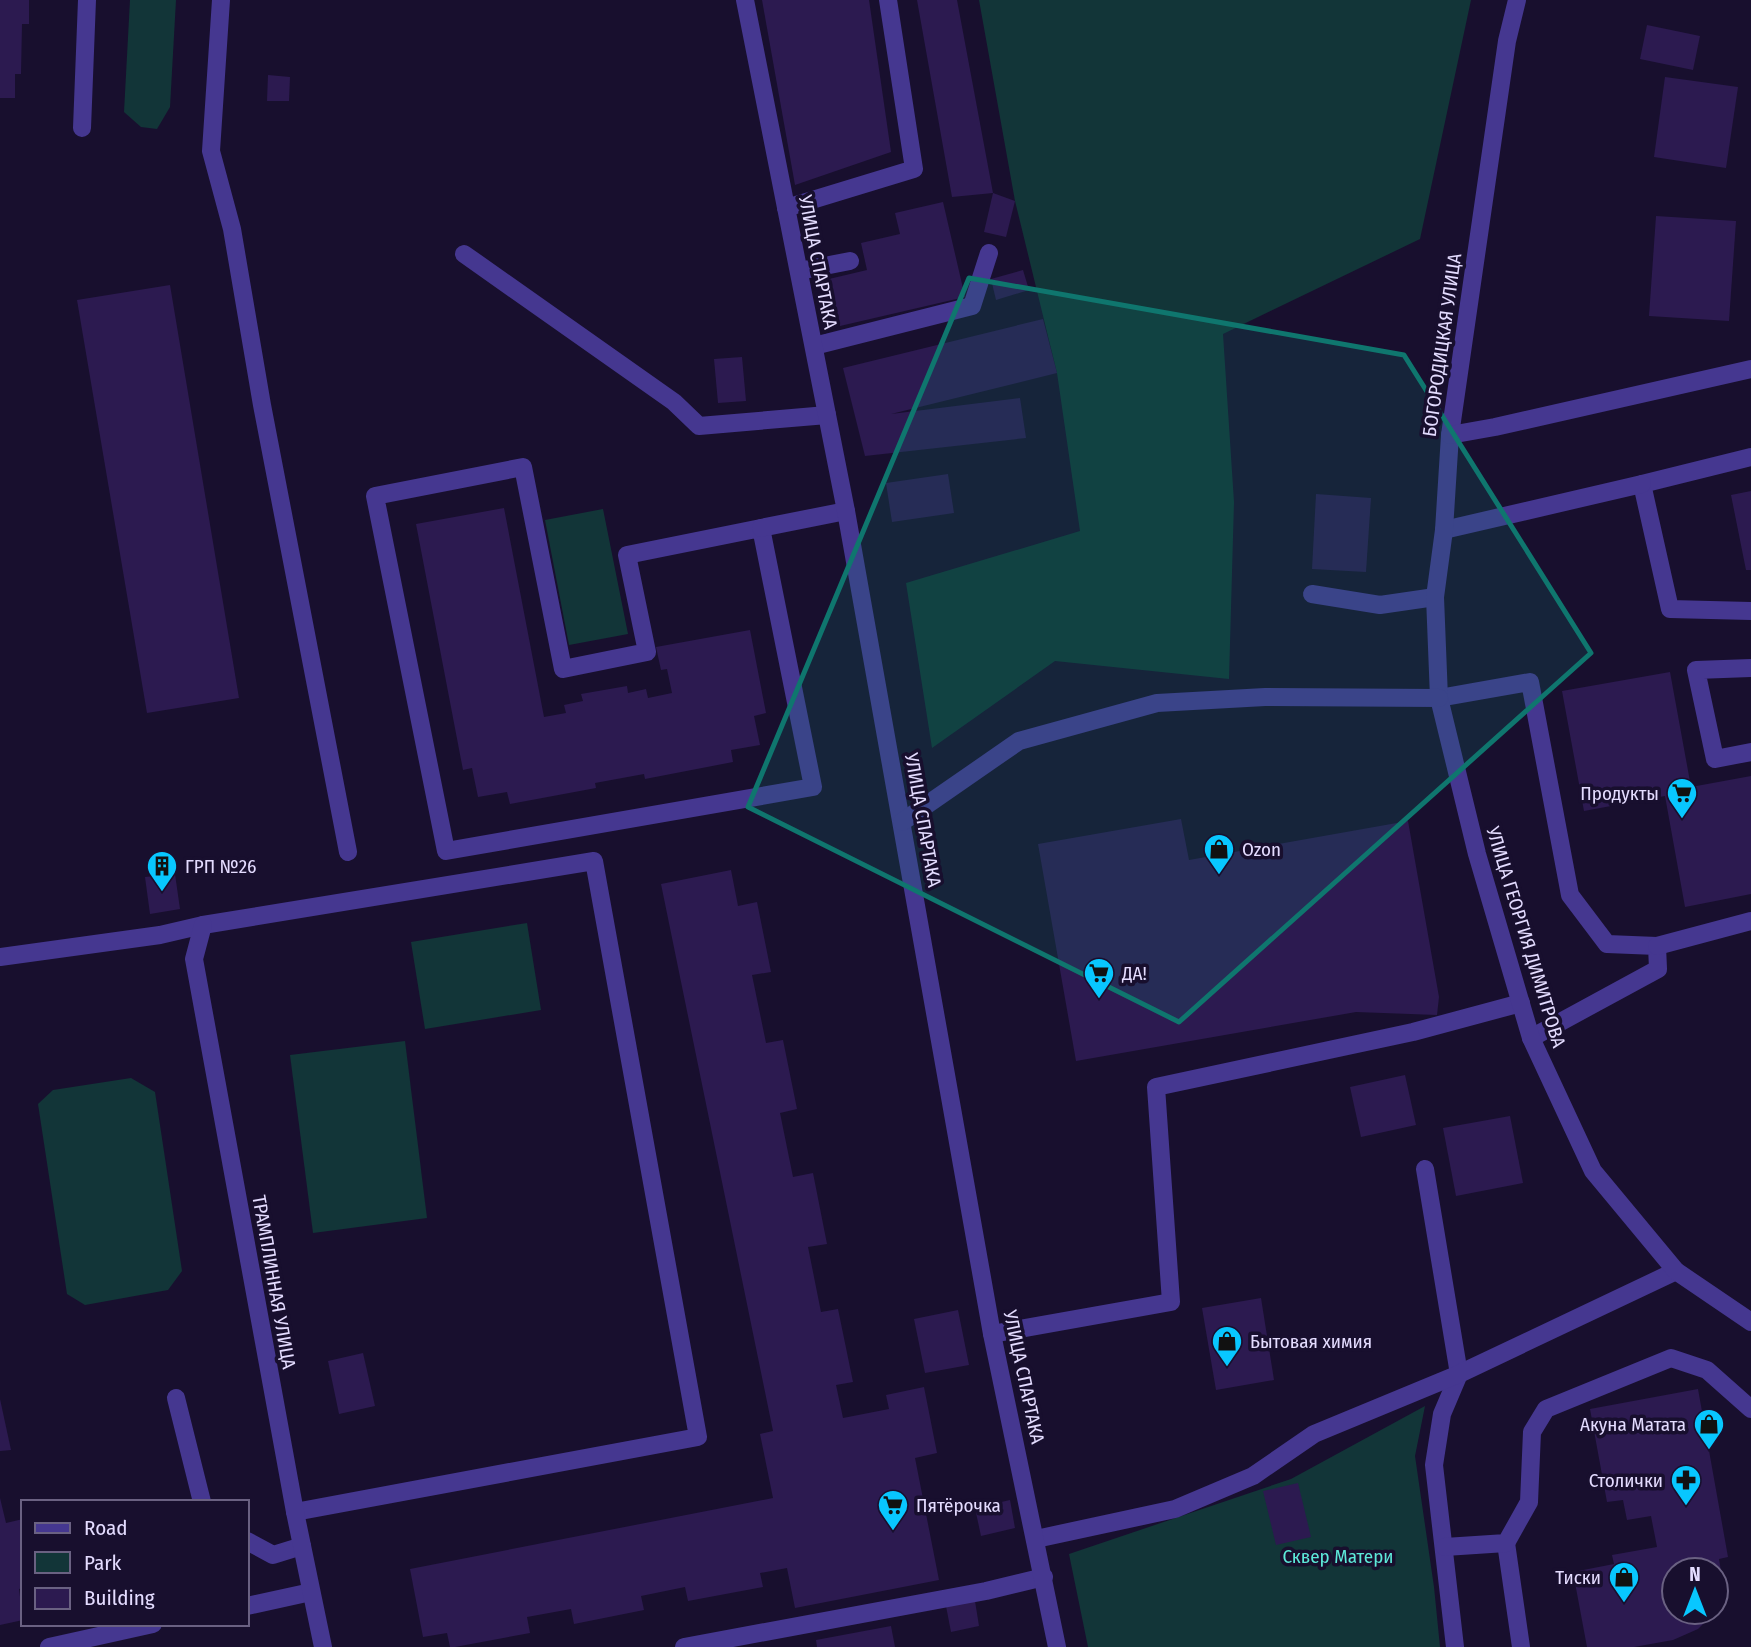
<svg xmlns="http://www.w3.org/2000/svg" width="1751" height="1647" font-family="'Fira Sans Condensed',sans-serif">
  <rect width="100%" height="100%" fill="#180f2e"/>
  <g fill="#123538">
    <path d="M 130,0 L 176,0 L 170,107 L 157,129 L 141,127 L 124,112 Z"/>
    <path d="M 979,0 L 1471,0 L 1420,239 L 1223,334 L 1234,502 L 1229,679 L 1055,661 L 932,748 L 906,583 L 1080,531 L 1057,373 L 1015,201 Z"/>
    <path d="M 603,509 L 628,634 L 569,645 L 545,520 Z"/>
    <path d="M 527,923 L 541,1010 L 425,1029 L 411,942 Z"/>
    <path d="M 405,1041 L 427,1218 L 313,1233 L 290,1055 Z"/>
    <path d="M 131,1078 L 155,1092 L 182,1271 L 168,1290 L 85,1305 L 67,1294 L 38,1104 L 53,1090 Z"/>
    <path d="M 1425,1406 L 1415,1456 L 1434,1587 L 1440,1647 L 1088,1647 L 1069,1554 L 1291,1479 Z"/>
  </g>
  <g fill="#2c1a50">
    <path d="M 0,0 L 29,0 L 29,24 L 22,24 L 21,74 L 15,74 L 15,98 L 0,98 Z"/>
    <path d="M 762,0 L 869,0 L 891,152 L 795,185 Z"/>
    <path d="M 917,0 L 957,0 L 993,193 L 1015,201 L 1006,237 L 984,232 L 993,193 L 952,197 Z"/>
    <path d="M 1647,25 L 1700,36 L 1693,70 L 1640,59 Z"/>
    <path d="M 268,75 L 290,77 L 289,101 L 267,101 Z"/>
    <path d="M 1665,77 L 1738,87 L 1726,168 L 1654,157 Z"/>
    <path d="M 943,202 L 965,297 L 840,326 L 829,279 L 867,270 L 861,243 L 900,234 L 895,213 Z"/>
    <path d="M 1656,216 L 1736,221 L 1729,321 L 1649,316 Z"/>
    <path d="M 1023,270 L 1029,290 L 996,300 L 991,279 Z"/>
    <path d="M 170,285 L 239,698 L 147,713 L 77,300 Z"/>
    <path d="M 1043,319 L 1057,373 L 891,414 L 1020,398 L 1026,438 L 865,456 L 843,368 Z"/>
    <path d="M 742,357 L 746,401 L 718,403 L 714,359 Z"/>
    <path d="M 948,474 L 954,513 L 892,522 L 886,483 Z"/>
    <path d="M 1751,491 L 1751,570 L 1746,570 L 1731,495 Z"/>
    <path d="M 1316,494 L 1371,498 L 1366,572 L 1312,569 Z"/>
    <path d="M 504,508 L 544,717 L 566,713 L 564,705 L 583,701 L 581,694 L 627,686 L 628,693 L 646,689 L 648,698 L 672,693 L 667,669 L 661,670 L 656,647 L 750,630 L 766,713 L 754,716 L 760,745 L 731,750 L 733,762 L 645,779 L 644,774 L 595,783 L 596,788 L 510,804 L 507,792 L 478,797 L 472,768 L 463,770 L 416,524 Z"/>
    <path d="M 1670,672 L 1691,787 L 1751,776 L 1751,894 L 1685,907 L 1665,796 L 1584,811 L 1562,691 Z"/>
    <path d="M 1181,819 L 1189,860 L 1408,821 L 1439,997 L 1437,1015 L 1356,1012 L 1076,1061 L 1038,844 Z"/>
    <path d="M 731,870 L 738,906 L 757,902 L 771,972 L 752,975 L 766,1043 L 783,1040 L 797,1109 L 780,1113 L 793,1177 L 813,1173 L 827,1244 L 808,1247 L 821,1312 L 838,1309 L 853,1382 L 836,1385 L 843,1418 L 889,1409 L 886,1395 L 924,1387 L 937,1453 L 915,1458 L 939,1580 L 795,1608 L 787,1568 L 760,1573 L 763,1587 L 688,1601 L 685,1587 L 641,1596 L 644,1610 L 574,1624 L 571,1609 L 527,1617 L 530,1633 L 455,1647 L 450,1647 L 447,1633 L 423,1637 L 410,1569 L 773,1498 L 760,1434 L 773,1431 L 661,884 Z"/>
    <path d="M 175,874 L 180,909 L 150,914 L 145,877 Z"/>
    <path d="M 1405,1075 L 1416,1125 L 1361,1137 L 1350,1087 Z"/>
    <path d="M 1510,1116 L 1523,1183 L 1456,1196 L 1443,1128 Z"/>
    <path d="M 1261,1298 L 1274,1380 L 1216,1390 L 1202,1308 Z"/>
    <path d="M 958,1310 L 969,1365 L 925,1373 L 914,1319 Z"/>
    <path d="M 363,1353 L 375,1406 L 339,1414 L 328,1361 Z"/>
    <path d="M 1698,1389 L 1728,1557 L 1719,1559 L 1726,1601 L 1716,1611 L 1716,1570 L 1674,1570 L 1674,1612 L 1715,1612 L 1698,1629 L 1673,1640 L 1634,1647 L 1587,1647 L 1573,1572 L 1614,1564 L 1612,1555 L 1657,1547 L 1651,1516 L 1627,1520 L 1623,1500 L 1607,1502 L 1590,1409 Z"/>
    <path d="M 0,1399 L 11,1450 L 0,1451 Z"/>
    <path d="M 1298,1483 L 1311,1537 L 1276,1545 L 1263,1491 Z"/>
    <path d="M 0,1498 L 6,1523 L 23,1519 L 23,1588 L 19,1589 L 23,1620 L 0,1625 Z"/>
    <path d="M 1010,1500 L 1015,1528 L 981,1536 L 975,1508 Z"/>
    <path d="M 975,1601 L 979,1626 L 951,1632 L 946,1606 Z"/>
    <path d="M 891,1626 L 895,1647 L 817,1647 L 816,1640 Z"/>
  </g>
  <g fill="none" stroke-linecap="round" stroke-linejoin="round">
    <g stroke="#453790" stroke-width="18">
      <path d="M 221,0 L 211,151 L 232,229 L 262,405 L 348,852"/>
      <path d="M 82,128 L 87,0"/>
      <path d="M 786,208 L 914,169 L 888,0"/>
      <path d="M 464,254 L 674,402 L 699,426 L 827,415"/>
      <path d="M 799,271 L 850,261"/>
      <path d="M 814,346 L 972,306 L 989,253"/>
      <path d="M 1751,457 L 1642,484 L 1670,609 L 1751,611"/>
      <path d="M 523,467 L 563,669 L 647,652 L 627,555 L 761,528 L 813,787 L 446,851 L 375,496 Z"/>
      <path d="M 761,528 L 846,511"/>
      <path d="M 1444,530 L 1642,484"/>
      <path d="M 1312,594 L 1380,605 L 1435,597"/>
      <path d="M 1751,668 L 1696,670 L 1715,759 L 1751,752"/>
      <path d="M 1439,698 L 1530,682 L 1570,895 L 1607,944 L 1657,946 L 1658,969 L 1531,1038"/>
      <path d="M 1657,946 L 1751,921"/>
      <path d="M 0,957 L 160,935 L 203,925 L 594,861 L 698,1437 L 295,1512"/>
      <path d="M 1425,1169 L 1459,1374 L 1442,1414 L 1434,1465 L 1455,1647"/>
      <path d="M 992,1334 L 1171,1302 L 1156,1087 L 1413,1032 L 1521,1003"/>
      <path d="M 176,1398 L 202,1502"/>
      <path d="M 1036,1539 L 1175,1509 L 1253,1476 L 1314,1434 L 1459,1374 L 1676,1271"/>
      <path d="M 247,1541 L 273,1555 L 302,1546"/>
      <path d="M 1506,1543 L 1521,1647"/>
      <path d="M 1445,1547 L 1506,1543 L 1529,1502 L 1532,1432 L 1546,1409 L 1671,1358 L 1707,1370 L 1751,1409"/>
      <path d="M 247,1606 L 311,1592"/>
      <path d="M 49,1647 L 153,1624"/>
      <path d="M 684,1647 L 986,1591 L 1044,1577"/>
    </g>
    <g stroke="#453790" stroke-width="18">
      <path d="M 745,0 L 846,511 L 992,1334 L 1057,1647"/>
      <path d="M 1517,0 L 1507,41 L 1450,435 L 1444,530 L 1435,597 L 1439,698 L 1477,854 L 1531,1038 L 1593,1171 L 1676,1271 L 1751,1322"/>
      <path d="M 1450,435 L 1495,427 L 1751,369"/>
      <path d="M 902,822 L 1019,741 L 1157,703 L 1265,697 L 1439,698"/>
      <path d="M 203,925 L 194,959 L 295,1512 L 323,1647"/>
    </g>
  </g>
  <path fill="#0f766e" fill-opacity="0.2" stroke="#0f766e" stroke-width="5" stroke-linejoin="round" d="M 969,278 L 1404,355 L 1591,653 L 1179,1022 L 748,807 Z"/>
  <defs>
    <g id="supermarket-pin" transform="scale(1.575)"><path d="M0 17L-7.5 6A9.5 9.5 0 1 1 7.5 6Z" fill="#08c7ff" stroke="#180f2e"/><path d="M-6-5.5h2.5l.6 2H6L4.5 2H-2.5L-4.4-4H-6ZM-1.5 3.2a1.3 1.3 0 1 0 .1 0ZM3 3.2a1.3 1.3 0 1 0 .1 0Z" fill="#111"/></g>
    <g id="shop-pin" transform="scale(1.575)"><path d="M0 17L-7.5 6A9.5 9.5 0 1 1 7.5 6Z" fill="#08c7ff" stroke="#180f2e"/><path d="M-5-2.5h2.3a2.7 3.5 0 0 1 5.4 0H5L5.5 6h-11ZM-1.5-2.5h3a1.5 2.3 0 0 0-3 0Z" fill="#111"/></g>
    <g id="building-pin" transform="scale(1.575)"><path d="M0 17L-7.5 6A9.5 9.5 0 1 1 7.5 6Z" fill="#08c7ff" stroke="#180f2e"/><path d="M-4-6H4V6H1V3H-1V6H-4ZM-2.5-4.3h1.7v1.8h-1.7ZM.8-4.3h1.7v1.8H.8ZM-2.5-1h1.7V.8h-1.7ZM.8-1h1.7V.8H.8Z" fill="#111"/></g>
    <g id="pharmacy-pin" transform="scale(1.575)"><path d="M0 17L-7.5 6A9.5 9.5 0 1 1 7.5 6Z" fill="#08c7ff" stroke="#180f2e"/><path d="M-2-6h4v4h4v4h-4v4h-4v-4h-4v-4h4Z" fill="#111"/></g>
  </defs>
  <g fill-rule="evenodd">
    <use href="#supermarket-pin" x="1682" y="793"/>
    <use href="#shop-pin" x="1219" y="849"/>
    <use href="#building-pin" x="162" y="866"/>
    <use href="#supermarket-pin" x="1099" y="973"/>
    <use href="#shop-pin" x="1227" y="1341"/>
    <use href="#shop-pin" x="1709" y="1424"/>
    <use href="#pharmacy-pin" x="1686" y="1480"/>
    <use href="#supermarket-pin" x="893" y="1505"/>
    <use href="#shop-pin" x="1624" y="1577"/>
  </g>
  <g text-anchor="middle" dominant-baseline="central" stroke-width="7" stroke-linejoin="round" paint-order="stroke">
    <g font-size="19" fill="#e4dcff" stroke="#180f2e">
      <text transform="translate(818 262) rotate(79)">УЛИЦА СПАРТАКА</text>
      <text transform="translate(1442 345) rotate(-82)">БОГОРОДИЦКАЯ УЛИЦА</text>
      <text transform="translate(923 820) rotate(80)">УЛИЦА СПАРТАКА</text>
      <text transform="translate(1526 937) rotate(73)">УЛИЦА ГЕОРГИЯ ДИМИТРОВА</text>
      <text transform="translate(274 1282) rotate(80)">ТРАМПЛИННАЯ УЛИЦА</text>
      <text transform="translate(1024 1377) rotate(78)">УЛИЦА СПАРТАКА</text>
    </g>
    <g font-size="19" fill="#e4dcff" stroke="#180f2e" text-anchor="start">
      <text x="1659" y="793" text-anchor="end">Продукты</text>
      <text x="1242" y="849">Ozon</text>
      <text x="185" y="866">ГРП №26</text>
      <text x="1122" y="973">ДА!</text>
      <text x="1250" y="1341">Бытовая химия</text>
      <text x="1686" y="1424" text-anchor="end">Акуна Матата</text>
      <text x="1663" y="1480" text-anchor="end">Столички</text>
      <text x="916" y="1505">Пятёрочка</text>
      <text x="1601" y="1577" text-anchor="end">Тиски</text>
    </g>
    <g font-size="19" fill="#5dead9" stroke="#180f2e">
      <text x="1338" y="1556">Сквер Матери</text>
    </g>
  </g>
  <rect x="21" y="1500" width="228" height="126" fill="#180f2e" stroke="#6a6182" stroke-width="2"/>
  <rect x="35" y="1523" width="35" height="10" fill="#453790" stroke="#6a6182" stroke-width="2"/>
  <text x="84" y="1535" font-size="21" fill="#e4dcff">Road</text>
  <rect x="35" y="1552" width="35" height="21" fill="#123538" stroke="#6a6182" stroke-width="2"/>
  <text x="84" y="1570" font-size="21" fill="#e4dcff">Park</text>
  <rect x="35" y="1588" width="35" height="21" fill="#2c1a50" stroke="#6a6182" stroke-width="2"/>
  <text x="84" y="1605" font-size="21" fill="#e4dcff">Building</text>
  <g transform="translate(1695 1591)"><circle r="33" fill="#180f2e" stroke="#6a6182" stroke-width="2"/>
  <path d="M0-5L12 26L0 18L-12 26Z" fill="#08c7ff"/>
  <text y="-10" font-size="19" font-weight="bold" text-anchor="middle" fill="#e4dcff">N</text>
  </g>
</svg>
